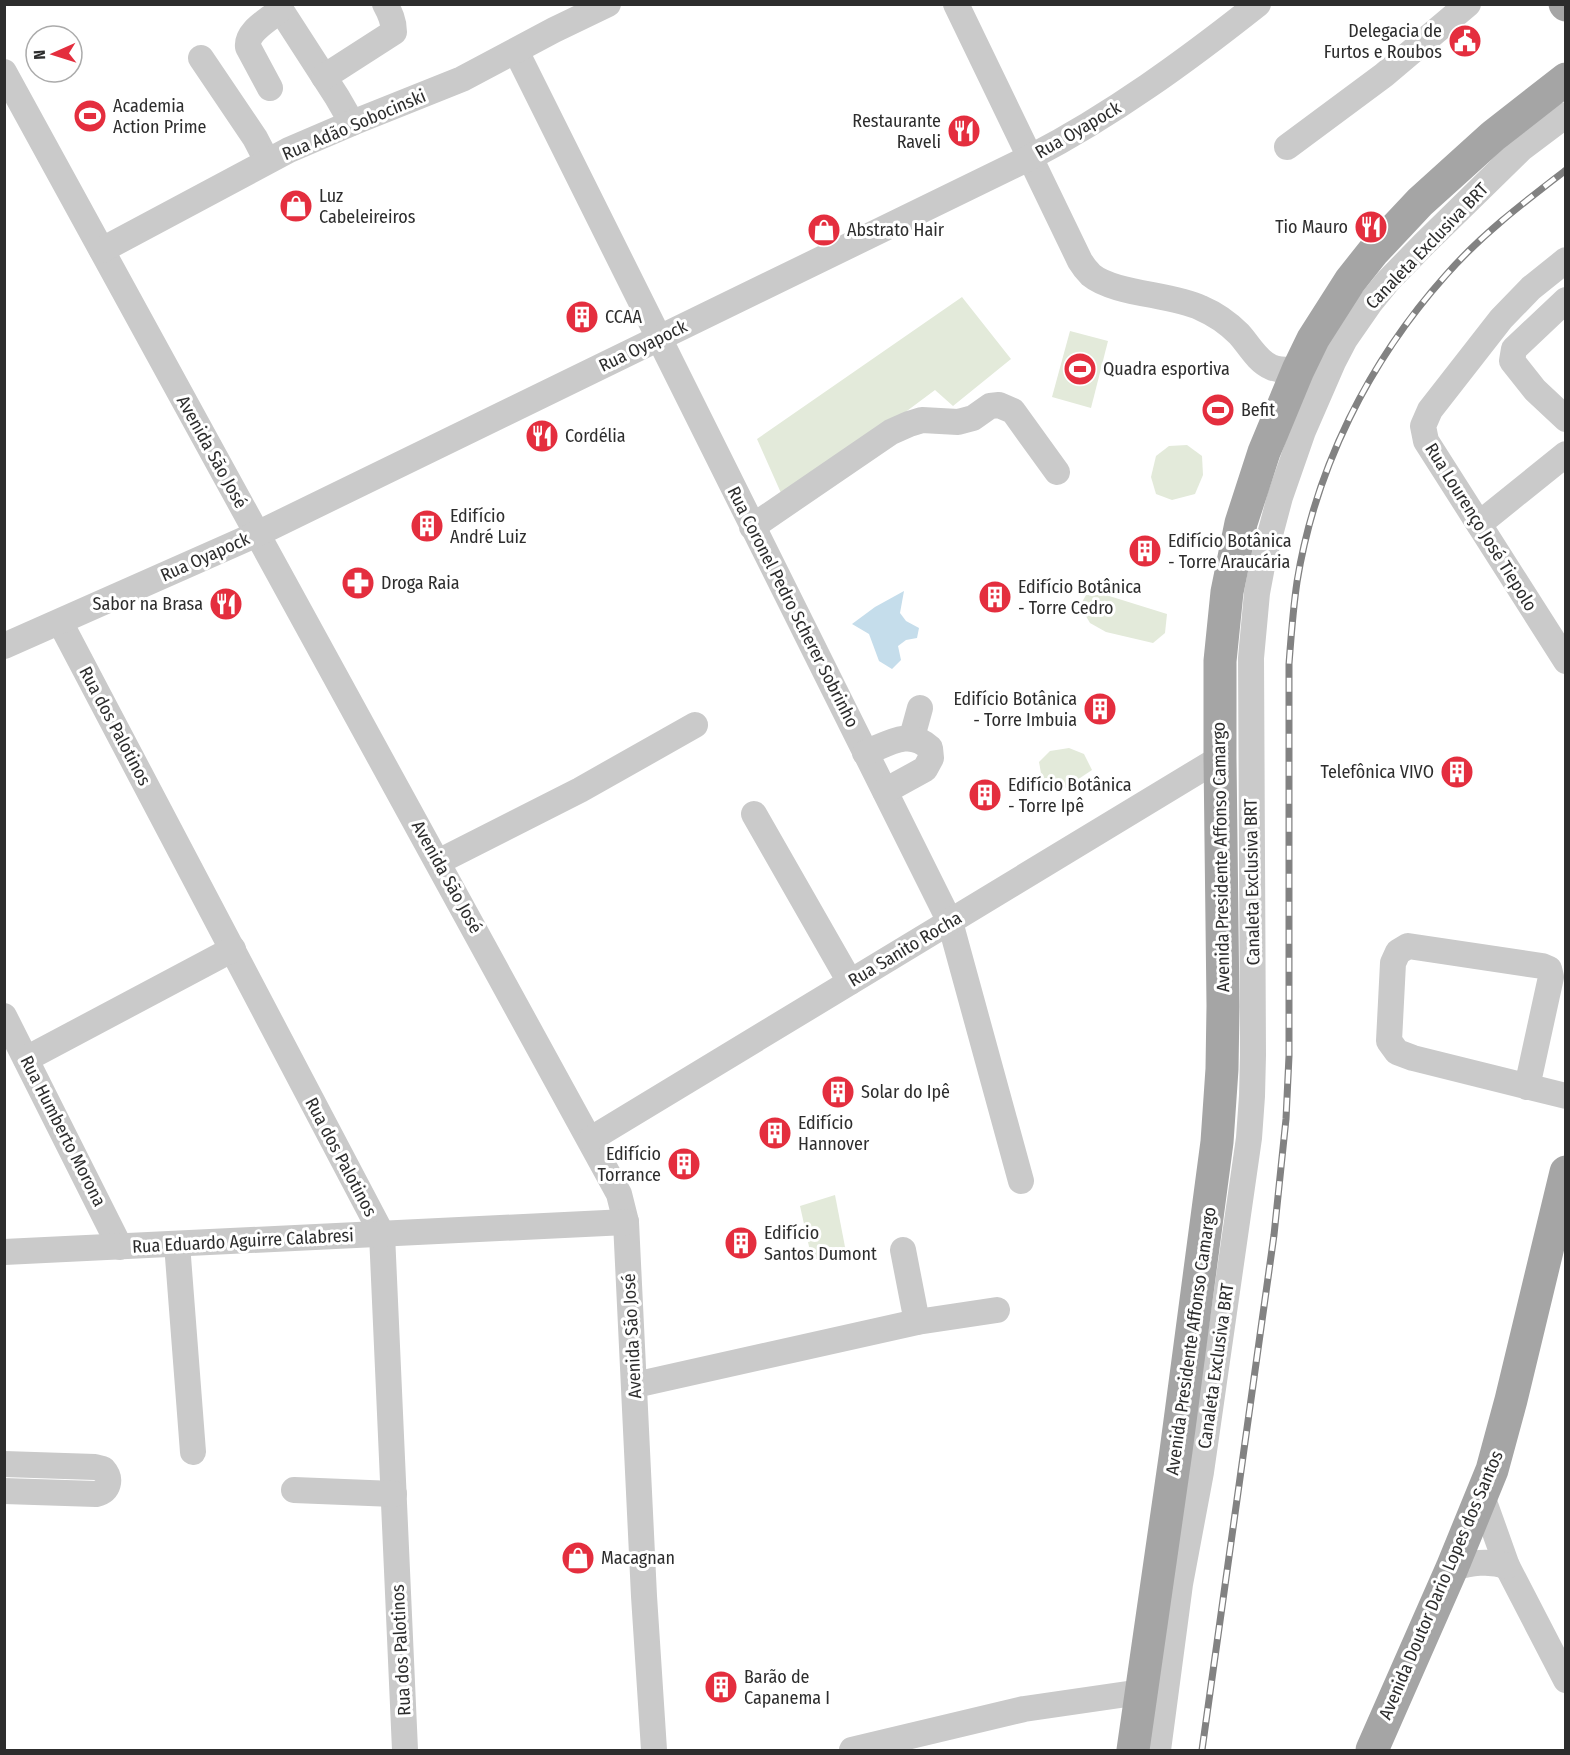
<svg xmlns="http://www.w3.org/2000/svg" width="1570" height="1755" font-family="'Fira Sans Condensed',sans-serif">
  <rect width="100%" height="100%" fill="#fff"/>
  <g fill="#e3eada">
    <path d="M 962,297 L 1011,359 L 953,406 L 935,390 L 785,502 L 757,439 Z"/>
    <path d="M 1070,331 L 1108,341 L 1091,408 L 1052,397 Z"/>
    <path d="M 1187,445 L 1202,456 L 1203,475 L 1195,494 L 1172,500 L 1156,494 L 1151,477 L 1156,456 L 1169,446 Z"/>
    <path d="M 1086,595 L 1106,595 L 1167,614 L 1165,633 L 1153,643 L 1106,632 L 1090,623 L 1080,606 Z"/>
    <path d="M 1069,748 L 1084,754 L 1092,770 L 1062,790 L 1043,784 L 1039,762 L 1050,751 Z"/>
    <path d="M 835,1195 L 846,1252 L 812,1260 L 800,1206 Z"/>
  </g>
  <path fill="#c5ddeb" d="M 904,591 L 900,613 L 906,621 L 919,628 L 917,638 L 906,640 L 898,646 L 901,660 L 892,669 L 879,661 L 869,634 L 852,624 L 875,607 Z"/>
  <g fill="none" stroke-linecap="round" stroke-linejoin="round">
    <g stroke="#cacaca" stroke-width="26">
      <path d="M 277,4 L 337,97 L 352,123"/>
      <path d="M 956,4 L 1080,261 C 1083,266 1087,271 1091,275 C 1114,294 1171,294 1201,308 C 1215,314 1228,323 1239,334 C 1249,345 1257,361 1271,367 C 1279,371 1289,370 1298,370"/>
      <path d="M 516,51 L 950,922 L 1021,1181"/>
      <path d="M 201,58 L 255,138 L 267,161"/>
      <path d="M 4,72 L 619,1194 L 626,1222 L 644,1596 L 654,1750"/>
      <path d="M 324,77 L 394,32 C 394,21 390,13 385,4"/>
      <path d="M 270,88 L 248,47 C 246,31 269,20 280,10"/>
      <path d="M 1287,147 L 1384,75 L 1468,4"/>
      <path d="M 102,250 L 289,150 L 352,123 L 462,79 L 554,30 L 608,4"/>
      <path d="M 1566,260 L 1531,288 L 1501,319 L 1430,410 L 1423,426 L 1426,441 L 1566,661"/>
      <path d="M 1566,300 L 1514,349 L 1512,361 L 1535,390 L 1566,419"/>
      <path d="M 1479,524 L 1566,454"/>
      <path d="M 752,527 L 891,432 L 909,424 L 922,420 L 958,422 L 973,418 L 990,406 L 999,405 L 1013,411 L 1057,472"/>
      <path d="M 60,622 L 382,1234 L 405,1750"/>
      <path d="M 4,646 L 257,534 L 1031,157 C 1112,115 1186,61 1258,4"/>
      <path d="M 912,737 L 920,708"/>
      <path d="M 865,753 C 888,744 909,728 930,748 L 931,758 L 925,769 L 885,791"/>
      <path d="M 754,814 L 850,982"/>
      <path d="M 438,862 L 580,790 L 695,725"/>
      <path d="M 4,1016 L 120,1247"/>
      <path d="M 26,1059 L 233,949"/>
      <path d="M 1527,1087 L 1551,977 L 1549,969 L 1542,966 L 1408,946 L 1398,952 L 1393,963 L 1389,1041 L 1397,1052 L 1413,1058 L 1566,1096"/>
      <path d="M 591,1139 L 1220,758"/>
      <path d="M 177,1244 L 193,1452"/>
      <path d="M 903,1250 L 917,1322"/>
      <path d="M 4,1252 L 626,1222"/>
      <path d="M 635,1385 L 917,1322 L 997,1310"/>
      <path d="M 4,1464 L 95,1467 L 103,1469 C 112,1479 109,1491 96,1494 L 4,1491"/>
      <path d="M 294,1490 L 394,1494"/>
      <path d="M 1482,1496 L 1507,1566 L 1566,1680"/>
      <path d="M 1452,1568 C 1471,1563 1488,1560 1507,1566"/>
      <path d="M 852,1750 L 1024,1709 L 1141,1692"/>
      <path d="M 1158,1750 L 1180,1584 L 1201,1472 L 1249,1138 L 1252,1096 L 1253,1055 L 1251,658 L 1257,593 L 1263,561 L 1280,497 L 1303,431 L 1333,362 L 1345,339 L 1370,303 L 1388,281 L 1424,244 L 1521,149 L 1566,115"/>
    </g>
    <g stroke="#a5a5a5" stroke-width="33">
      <path d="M 1565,4 L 1566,5"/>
      <path d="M 1133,1750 L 1176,1451 L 1217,1142 L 1222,1069 L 1223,1006 L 1220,758 L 1220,661 L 1227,592 L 1241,523 L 1264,452 L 1298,370 L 1313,339 L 1350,281 L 1373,252 L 1420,202 L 1493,136 L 1566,79"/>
      <path d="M 1372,1750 L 1452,1568 L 1492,1470 L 1511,1400 L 1566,1172"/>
    </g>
    <g stroke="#828282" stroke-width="7">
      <path id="rail" d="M 1202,1750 L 1274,1235 L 1286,1119 L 1289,1056 L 1289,664 C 1291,637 1293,609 1297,582 C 1315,469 1369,361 1446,275 C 1481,235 1523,203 1566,170"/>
    </g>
    <use href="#rail" stroke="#fff" stroke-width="4.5" stroke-dasharray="14" stroke-linecap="butt"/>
  </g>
  <defs>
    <g id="civic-disc" transform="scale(1.725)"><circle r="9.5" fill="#e42e3e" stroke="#fff"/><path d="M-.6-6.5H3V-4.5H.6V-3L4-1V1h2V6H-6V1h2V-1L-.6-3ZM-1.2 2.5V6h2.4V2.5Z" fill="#fff"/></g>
    <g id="stadium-disc" transform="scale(1.725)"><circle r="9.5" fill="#e42e3e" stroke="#fff"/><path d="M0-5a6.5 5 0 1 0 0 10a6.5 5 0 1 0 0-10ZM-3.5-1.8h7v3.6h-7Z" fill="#fff"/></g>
    <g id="restaurant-disc" transform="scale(1.725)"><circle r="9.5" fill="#e42e3e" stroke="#fff"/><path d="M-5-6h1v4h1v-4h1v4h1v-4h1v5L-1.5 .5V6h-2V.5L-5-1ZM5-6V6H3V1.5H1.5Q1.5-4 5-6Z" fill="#fff"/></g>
    <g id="shop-disc" transform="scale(1.725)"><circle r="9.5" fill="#e42e3e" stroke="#fff"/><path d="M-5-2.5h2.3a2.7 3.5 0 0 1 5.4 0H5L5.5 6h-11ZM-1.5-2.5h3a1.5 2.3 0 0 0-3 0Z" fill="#fff"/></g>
    <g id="building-disc" transform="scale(1.725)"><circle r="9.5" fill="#e42e3e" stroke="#fff"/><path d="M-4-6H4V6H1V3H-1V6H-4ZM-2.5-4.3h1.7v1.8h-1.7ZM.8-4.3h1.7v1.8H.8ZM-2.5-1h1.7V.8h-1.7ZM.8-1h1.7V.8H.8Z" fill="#fff"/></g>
    <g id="pharmacy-disc" transform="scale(1.725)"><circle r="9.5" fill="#e42e3e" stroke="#fff"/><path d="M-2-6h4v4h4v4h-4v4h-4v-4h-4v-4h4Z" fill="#fff"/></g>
  </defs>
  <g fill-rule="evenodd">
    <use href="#civic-disc" x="1465" y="41"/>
    <use href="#stadium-disc" x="90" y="116"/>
    <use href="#restaurant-disc" x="964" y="131"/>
    <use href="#shop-disc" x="296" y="206"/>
    <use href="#restaurant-disc" x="1371" y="227"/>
    <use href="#shop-disc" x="824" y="230"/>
    <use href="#building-disc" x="582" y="317"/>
    <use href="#stadium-disc" x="1080" y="369"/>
    <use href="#stadium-disc" x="1218" y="410"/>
    <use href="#restaurant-disc" x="542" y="436"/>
    <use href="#building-disc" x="427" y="526"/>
    <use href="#building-disc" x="1145" y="551"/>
    <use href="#pharmacy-disc" x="358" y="583"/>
    <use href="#building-disc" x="995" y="597"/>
    <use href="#restaurant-disc" x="226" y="604"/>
    <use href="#building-disc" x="1100" y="709"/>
    <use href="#building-disc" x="1457" y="772"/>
    <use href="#building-disc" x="985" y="795"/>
    <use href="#building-disc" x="838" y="1092"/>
    <use href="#building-disc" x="775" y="1133"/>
    <use href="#building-disc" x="684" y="1164"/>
    <use href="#building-disc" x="741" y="1243"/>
    <use href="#shop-disc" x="578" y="1558"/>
    <use href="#building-disc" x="721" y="1687"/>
  </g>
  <g text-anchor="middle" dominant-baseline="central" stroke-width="6" stroke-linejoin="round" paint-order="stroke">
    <g font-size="18" fill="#2d2d2d" stroke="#fff" text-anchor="start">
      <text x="1442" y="31" text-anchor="end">Delegacia de<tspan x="1442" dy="21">Furtos e Roubos</tspan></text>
      <text x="113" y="106">Academia<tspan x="113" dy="21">Action Prime</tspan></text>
      <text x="941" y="121" text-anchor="end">Restaurante<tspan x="941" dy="21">Raveli</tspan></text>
      <text x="319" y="196">Luz<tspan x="319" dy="21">Cabeleireiros</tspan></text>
      <text x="1348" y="227" text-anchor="end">Tio Mauro</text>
      <text x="847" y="230">Abstrato Hair</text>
      <text x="605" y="317">CCAA</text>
      <text x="1103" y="369">Quadra esportiva</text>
      <text x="1241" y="410">Befit</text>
      <text x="565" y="436">Cordélia</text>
      <text x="450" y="516">Edifício<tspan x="450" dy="21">André Luiz</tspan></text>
      <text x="1168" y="541">Edifício Botânica<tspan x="1168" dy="21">- Torre Araucária</tspan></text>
      <text x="381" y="583">Droga Raia</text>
      <text x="1018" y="587">Edifício Botânica<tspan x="1018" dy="21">- Torre Cedro</tspan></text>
      <text x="203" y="604" text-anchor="end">Sabor na Brasa</text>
      <text x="1077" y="699" text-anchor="end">Edifício Botânica<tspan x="1077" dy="21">- Torre Imbuia</tspan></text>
      <text x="1434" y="772" text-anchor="end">Telefônica VIVO</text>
      <text x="1008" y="785">Edifício Botânica<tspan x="1008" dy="21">- Torre Ipê</tspan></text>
      <text x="861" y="1092">Solar do Ipê</text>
      <text x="798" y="1123">Edifício<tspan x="798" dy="21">Hannover</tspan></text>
      <text x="661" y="1154" text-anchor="end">Edifício<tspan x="661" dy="21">Torrance</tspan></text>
      <text x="764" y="1233">Edifício<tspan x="764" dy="21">Santos Dumont</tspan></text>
      <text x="601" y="1558">Macagnan</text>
      <text x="744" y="1677">Barão de<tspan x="744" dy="21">Capanema I</tspan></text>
    </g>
    <g font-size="18" fill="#2d2d2d" stroke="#fff">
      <text transform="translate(354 125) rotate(-23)">Rua Adão Sobocinski</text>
      <text transform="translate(1078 130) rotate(-30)">Rua Oyapock</text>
      <text transform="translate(1427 246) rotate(-46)">Canaleta Exclusiva BRT</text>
      <text transform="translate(643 346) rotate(-26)">Rua Oyapock</text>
      <text transform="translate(212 452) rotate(61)">Avenida São José</text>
      <text transform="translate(1481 527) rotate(58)">Rua Lourenço José Tiepolo</text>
      <text transform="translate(205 557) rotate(-24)">Rua Oyapock</text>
      <text transform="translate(793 607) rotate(63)">Rua Coronel Pedro Scherer Sobrinho</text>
      <text transform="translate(115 726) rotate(62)">Rua dos Palotinos</text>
      <text transform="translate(1221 857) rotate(-91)">Avenida Presidente Affonso Camargo</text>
      <text transform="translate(447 877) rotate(61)">Avenida São José</text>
      <text transform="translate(1252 882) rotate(-91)">Canaleta Exclusiva BRT</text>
      <text transform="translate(905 949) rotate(-31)">Rua Sanito Rocha</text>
      <text transform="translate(63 1131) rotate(63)">Rua Humberto Morona</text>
      <text transform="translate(341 1157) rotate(62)">Rua dos Palotinos</text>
      <text transform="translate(243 1241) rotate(-3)">Rua Eduardo Aguirre Calabresi</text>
      <text transform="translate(632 1336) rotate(-93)">Avenida São José</text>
      <text transform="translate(1191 1341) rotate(-82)">Avenida Presidente Affonso Camargo</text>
      <text transform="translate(1216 1366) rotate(-82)">Canaleta Exclusiva BRT</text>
      <text transform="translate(1441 1585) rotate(-67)">Avenida Doutor Dario Lopes dos Santos</text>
      <text transform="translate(401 1650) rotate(-93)">Rua dos Palotinos</text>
    </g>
  </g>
  <rect width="1570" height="1755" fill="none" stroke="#2d2d2d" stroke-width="12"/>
  <g transform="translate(54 54) rotate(267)"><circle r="28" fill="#ffffff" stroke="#ababab" stroke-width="1.5"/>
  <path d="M0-4.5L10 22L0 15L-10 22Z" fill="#e42e3e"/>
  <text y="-9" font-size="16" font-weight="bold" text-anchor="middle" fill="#2d2d2d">N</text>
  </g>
</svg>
